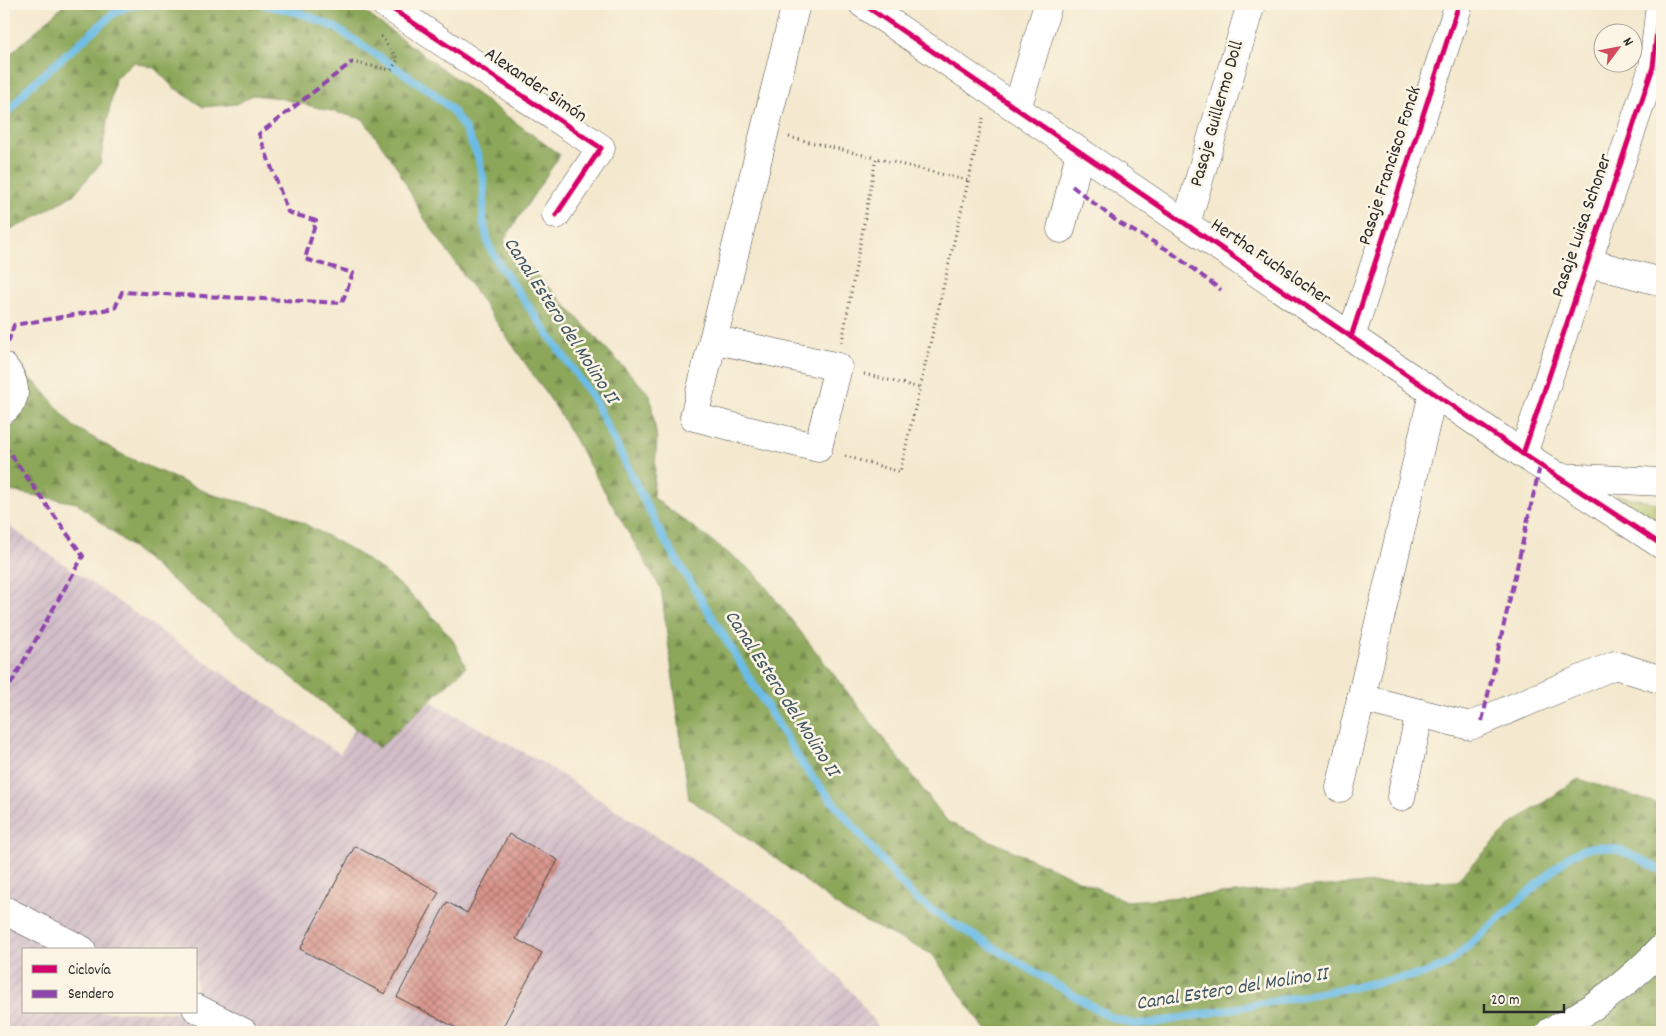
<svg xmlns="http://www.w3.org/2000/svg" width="1666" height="1036" font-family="Dekko,sans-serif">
  <defs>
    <pattern id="industrial-furrows" width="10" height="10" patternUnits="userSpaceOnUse" patternTransform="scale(1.25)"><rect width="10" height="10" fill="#d2bdc8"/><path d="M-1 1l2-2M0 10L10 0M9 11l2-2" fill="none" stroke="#b4a3ac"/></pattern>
    <pattern id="grass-tufts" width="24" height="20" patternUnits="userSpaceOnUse" patternTransform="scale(1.25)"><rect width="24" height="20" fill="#b0c164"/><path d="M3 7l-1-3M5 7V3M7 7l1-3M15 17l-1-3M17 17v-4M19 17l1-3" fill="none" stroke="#8f9d53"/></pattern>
    <pattern id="forest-firs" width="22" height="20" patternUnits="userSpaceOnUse" patternTransform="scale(1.25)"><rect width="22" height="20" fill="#8ca75a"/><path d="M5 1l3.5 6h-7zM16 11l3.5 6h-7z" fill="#73884b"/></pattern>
    <pattern id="building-cross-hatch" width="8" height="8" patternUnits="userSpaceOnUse" patternTransform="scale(1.25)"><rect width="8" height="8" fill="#d8938a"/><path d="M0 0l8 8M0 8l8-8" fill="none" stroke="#af7871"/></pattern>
  </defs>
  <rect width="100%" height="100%" fill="#fcf5e5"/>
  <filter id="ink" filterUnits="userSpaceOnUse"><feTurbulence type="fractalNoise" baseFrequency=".02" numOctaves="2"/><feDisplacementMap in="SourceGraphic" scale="10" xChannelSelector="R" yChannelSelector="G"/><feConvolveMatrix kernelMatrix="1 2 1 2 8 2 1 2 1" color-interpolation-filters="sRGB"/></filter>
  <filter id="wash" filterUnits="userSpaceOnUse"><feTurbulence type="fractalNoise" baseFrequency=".0096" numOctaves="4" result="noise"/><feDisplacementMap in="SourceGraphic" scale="20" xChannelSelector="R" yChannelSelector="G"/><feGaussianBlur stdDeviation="1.12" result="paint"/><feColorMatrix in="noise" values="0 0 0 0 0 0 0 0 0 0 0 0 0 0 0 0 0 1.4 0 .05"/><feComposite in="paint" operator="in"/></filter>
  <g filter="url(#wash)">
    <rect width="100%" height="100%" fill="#f4e9cf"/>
    <path fill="url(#industrial-furrows)" fill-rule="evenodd" d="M 4,523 L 340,754 L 384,676 L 543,763 L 786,920 L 856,997 L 882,1032 L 4,1032 ZM 24,950 L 196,950 L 196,1012 L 24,1012 Z"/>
    <path fill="url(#grass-tufts)" stroke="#6e7648" d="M 1616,495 L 1662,504 L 1662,524 Z"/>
    <g fill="url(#forest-firs)" stroke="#5c6942">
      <path d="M 65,4 L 354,4 L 560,155 L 504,240 L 650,395 L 657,439 L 653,497 L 755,573 L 948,822 L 1126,901 L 1354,884 L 1457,880 L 1512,824 L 1578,779 L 1662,805 L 1662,1032 L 1491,1032 L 1466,1028 L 1441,1032 L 987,1032 L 932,954 L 847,913 L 767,852 L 689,799 L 661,589 L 557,409 L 422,215 L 397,167 L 363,119 L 279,98 L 253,95 L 237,104 L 203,107 L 173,87 L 154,68 L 134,62 L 115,78 L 100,164 L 73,195 L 27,222 L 4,232 L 4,60 Z"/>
      <path d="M 4,365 L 22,371 L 40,387 L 73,426 L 125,456 L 213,495 L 283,512 L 349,548 L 385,572 L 425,608 L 452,638 L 466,667 L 379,748 L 77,503 L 4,490 Z"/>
    </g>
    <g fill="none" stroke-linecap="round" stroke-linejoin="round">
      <g stroke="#6abce6" stroke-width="8">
        <path d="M 263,4 L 303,14 L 336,28 L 432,92 L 451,109 L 465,129 L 478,156 L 484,183 L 483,220 L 489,246 L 500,266 L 593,398 L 662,536 L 804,767 L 898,880 L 916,899 L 936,913 L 1110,1017 L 1133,1024 L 1154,1023 L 1424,974 L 1448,964 L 1567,858 C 1573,855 1581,849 1588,848 C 1615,843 1640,859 1662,871"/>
        <path d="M 4,117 L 28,88 L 114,13 L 129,6 L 146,4"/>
      </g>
    </g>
    <g id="blocks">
      <g fill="url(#building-cross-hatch)">
        <path d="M 509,834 L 558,860 L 516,939 L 542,953 L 500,1032 L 464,1032 L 397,997 L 447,902 L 467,913 Z"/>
        <path d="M 355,846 L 439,892 L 385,994 L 300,949 Z"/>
      </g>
    </g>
  </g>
  <g filter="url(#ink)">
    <use href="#blocks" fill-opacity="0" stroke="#494844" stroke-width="1"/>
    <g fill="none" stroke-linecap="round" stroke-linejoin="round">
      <g stroke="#494844" stroke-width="29">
        <g id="minor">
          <path d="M 385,4 L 601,148 L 556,215"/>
          <path d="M 863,4 L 1523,454 L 1662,545"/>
          <path d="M 1017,109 L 1048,4"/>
          <path d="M 1186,224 L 1251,4"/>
          <path d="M 1061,229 L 1080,152"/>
          <path d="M 1586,262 L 1662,282"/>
          <path d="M 1351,337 L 1459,4"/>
          <path d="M 713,339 L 838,367 L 818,448 L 694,417 L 796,4"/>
          <path d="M 4,367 C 16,381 19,398 4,410"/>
          <path d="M 1523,454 L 1653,67 L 1660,4"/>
          <path d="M 1559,477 L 1662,482"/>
          <path d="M 1361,698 L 1470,726 L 1615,665 L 1662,680"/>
          <path d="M 1340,788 L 1433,393"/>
          <path d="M 1401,797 L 1420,713"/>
          <path d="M 4,910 L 82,950"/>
          <path d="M 196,1008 L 243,1032"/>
          <path d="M 1550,1032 C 1592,1010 1629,983 1662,948"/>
        </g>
      </g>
      <g stroke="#494844" stroke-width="3" stroke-dasharray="1 4" stroke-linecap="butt">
        <path d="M 352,62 L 391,70 L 398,60 L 380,35"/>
        <path d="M 789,137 L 876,158"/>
        <path d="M 842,342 L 876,158 L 969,181"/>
        <path d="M 864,374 L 920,388"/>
        <path d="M 845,456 L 900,472 L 983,118"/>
      </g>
      <use href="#minor" stroke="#fff" stroke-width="28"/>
      <g stroke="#8e44ad" stroke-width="4" stroke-dasharray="8 4" stroke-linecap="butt">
        <path d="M 1072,186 L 1119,223 L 1168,250 L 1221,290"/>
        <path d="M 4,354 L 14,325 L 115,308 L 122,292 L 342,303 L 353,273 L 305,259 L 316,221 L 288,212 L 259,134 L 352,62"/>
        <path d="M 4,445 L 83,556 L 4,696"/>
        <path d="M 1482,721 L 1540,466"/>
      </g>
      <g stroke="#fcf5e5" stroke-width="8">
        <g id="cycleway">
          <path d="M 385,4 L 601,148 L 556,215"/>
          <path d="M 863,4 L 1523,454 L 1662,545"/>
          <path d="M 1351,337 L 1459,4"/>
          <path d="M 1523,454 L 1653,67 L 1660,4"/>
        </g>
      </g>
      <use href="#cycleway" stroke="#d6006c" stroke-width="5"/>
    </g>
  </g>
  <g text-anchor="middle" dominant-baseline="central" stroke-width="5" stroke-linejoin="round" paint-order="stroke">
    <g font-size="19" fill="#2b2b2b" stroke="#fcf5e5">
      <text transform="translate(535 86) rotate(34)">Alexander Simón</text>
      <text transform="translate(1218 114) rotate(-74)">Pasaje Guillermo Doll</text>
      <text transform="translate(1391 166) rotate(-72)">Pasaje Francisco Fonck</text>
      <text transform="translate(1583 226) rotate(-71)">Pasaje Luisa Schoner</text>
      <text transform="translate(1270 263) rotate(34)">Hertha Fuchslocher</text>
    </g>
    <g font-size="20" font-style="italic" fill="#3e5663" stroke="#fcf5e5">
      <text transform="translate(560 321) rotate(57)">Canal Estero del Molino II</text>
      <text transform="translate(781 694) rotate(57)">Canal Estero del Molino II</text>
      <text transform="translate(1232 990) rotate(-9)">Canal Estero del Molino II</text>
    </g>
  </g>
  <rect width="1666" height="1036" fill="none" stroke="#fcf5e5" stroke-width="20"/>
  <rect x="22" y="948" width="175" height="65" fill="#fcf5e5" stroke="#a8a49b"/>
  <rect x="32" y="965" width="25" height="8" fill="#d6006c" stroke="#a8a49b"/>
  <text x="68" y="974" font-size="15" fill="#2b2b2b">Ciclovía</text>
  <rect x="32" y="990" width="25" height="8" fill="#8e44ad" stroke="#a8a49b"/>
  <text x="68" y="998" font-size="15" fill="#2b2b2b">Sendero</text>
  <g transform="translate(1618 48) rotate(58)"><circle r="24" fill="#fcf5e5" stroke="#a8a49b"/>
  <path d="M0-4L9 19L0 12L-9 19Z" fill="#d1495b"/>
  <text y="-8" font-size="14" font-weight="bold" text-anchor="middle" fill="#2b2b2b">N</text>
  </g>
  <path d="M1484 1004v8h80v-8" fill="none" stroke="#2b2b2b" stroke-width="2.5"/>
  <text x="1491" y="1004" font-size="15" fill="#2b2b2b" stroke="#fcf5e5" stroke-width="4" paint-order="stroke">20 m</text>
</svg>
